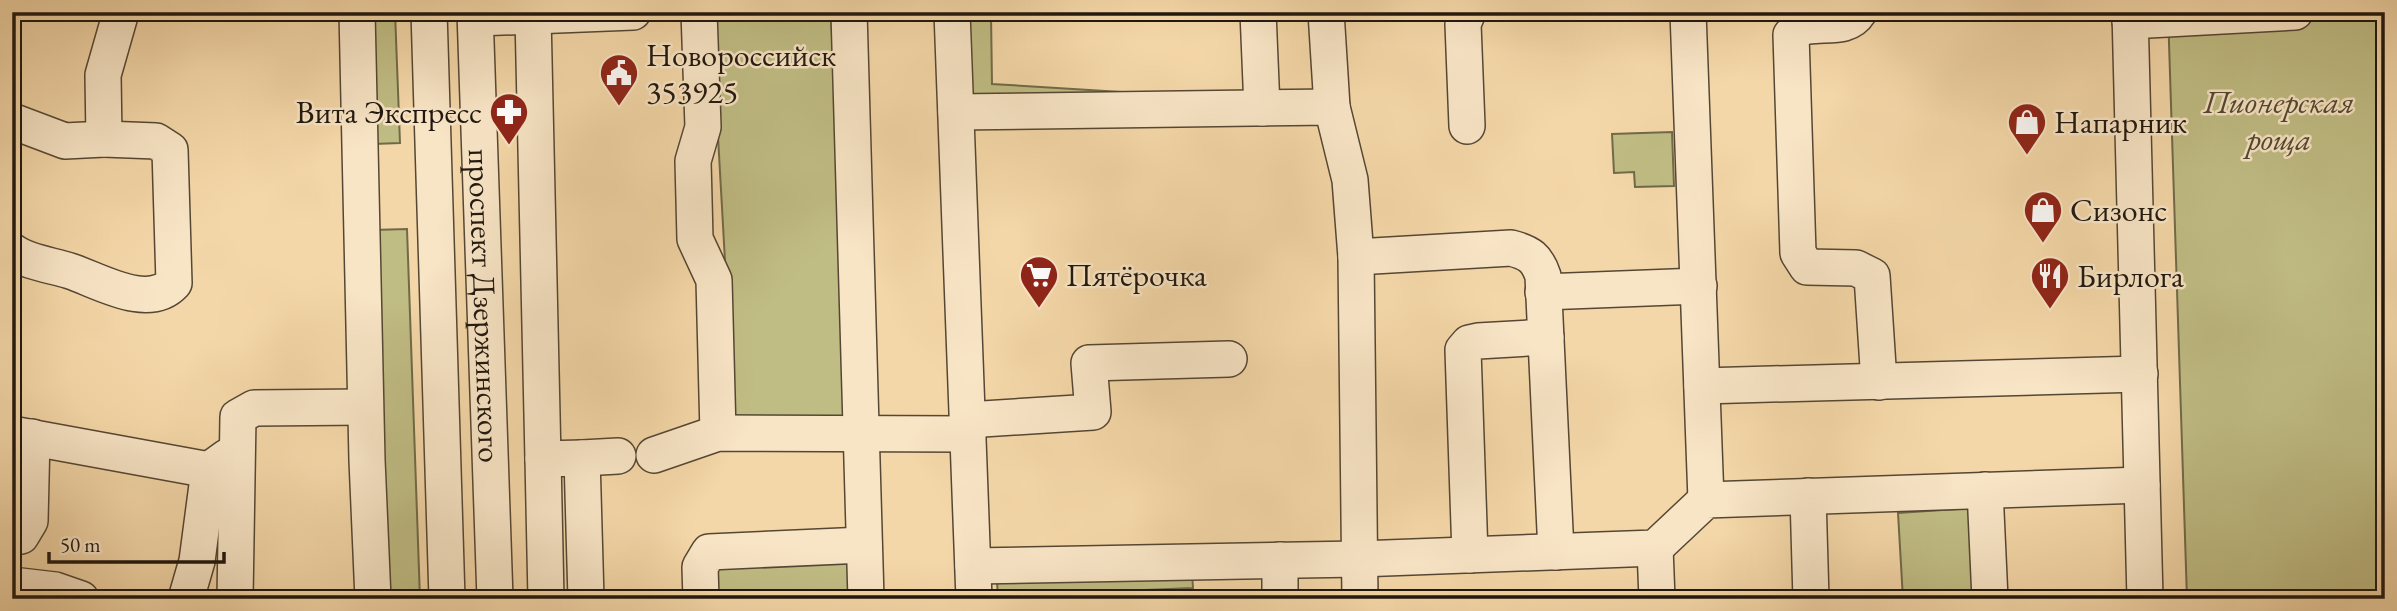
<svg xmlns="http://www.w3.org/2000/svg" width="2397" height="611" font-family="'EB Garamond',serif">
  <rect width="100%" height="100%" fill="#f4d7a8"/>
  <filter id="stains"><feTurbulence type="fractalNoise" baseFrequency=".00286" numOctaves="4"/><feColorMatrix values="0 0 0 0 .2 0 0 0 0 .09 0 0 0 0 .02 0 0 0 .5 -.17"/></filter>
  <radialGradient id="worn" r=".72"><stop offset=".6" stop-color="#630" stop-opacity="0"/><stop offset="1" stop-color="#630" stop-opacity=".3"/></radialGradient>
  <g fill="#c0bd84" stroke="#706a49" stroke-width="2">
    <path d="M 369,12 L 395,12 L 400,143 L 374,144 Z"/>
    <path d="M 711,12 L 831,12 L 847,416 L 734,421 Z"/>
    <path d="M 2168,12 L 2385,12 L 2385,599 L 2187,599 Z"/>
    <path d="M 991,14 L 992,84 L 1236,99 L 967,101 L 963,15 Z"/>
    <path d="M 1672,132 L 1674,186 L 1635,187 L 1634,172 L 1614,173 L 1612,134 Z"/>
    <path d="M 407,229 L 420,599 L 386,599 L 373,230 Z"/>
    <path d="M 1972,508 L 1978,599 L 1903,599 L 1898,513 Z"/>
    <path d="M 851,554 L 853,599 L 709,599 L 708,558 Z"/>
    <path d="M 1192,573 L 1193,588 L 1023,595 L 1023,599 L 998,599 L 997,581 Z"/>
  </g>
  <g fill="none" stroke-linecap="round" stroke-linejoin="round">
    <g stroke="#554734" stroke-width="38">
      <g id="minor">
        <path d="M 357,12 L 367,460 L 373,599"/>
        <path d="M 429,12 L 447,599"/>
        <path id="s1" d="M 475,12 L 495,599"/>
        <path d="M 699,12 L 703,127 L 693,161 L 695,239 L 714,280 L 718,433"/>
        <path d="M 849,12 L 866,599"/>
        <path d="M 952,12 L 974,599"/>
        <path d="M 1258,12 L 1262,108"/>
        <path d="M 1326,12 L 1332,107"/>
        <path d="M 1688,12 L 1706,500"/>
        <path d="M 1859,12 C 1844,36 1809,15 1791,35 L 1798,253 L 1807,267 L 1856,268 L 1872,276 L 1879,382"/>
        <path d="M 2130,12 L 2145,599"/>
        <path d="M 533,16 L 633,12"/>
        <path d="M 476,18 L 533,16 L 543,459 L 582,458 L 586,599"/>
        <path d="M 2130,21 L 2295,12"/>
        <path d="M 956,112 L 1332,107 L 1350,180 L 1356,257 L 1360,599"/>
        <path d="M 12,121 L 65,141 L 104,139 L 103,75 L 121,12"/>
        <path d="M 1467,126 L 1463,24 L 1468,12"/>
        <path d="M 12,251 C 28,263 52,265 70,271 C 98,280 148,311 174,283 L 170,150 L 156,141 L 104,139"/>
        <path d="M 1356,257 L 1511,248 C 1530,253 1537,258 1543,276 L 1556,552"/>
        <path d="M 1543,292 L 1699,286"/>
        <path d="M 1702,386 L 2140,374"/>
        <path d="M 967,420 L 1093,412 L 1089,363 L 1229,359"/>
        <path d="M 12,434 L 209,470"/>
        <path d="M 654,455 L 718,433 L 968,434"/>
        <path d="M 582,458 L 618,456"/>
        <path d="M 543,459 L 546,599"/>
        <path d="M 1985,490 L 1990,599"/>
        <path d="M 1808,496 L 1811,599"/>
        <path d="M 12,538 L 21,536 L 30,521 L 32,437"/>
        <path d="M 1655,548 L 1657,599"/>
        <path d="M 1470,555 L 1463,350 L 1469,343 L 1478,341 L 1546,337"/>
        <path d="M 1280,560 L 1280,599"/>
        <path d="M 973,566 L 1359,559 L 1655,548 L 1706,500 L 2142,485"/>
        <path d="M 12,585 L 55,590 L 81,599"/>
        <path d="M 186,599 L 197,561 L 209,470 L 227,457"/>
        <path d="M 235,599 L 238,417 L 254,408 L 365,407"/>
        <path d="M 701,599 L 700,567 L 709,552 L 864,545"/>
      </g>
    </g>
    <use href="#minor" stroke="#f8e5c6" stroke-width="35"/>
  </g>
  <defs>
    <g id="civic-pin" transform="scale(2.0125)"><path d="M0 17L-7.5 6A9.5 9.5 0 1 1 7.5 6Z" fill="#8f2418" stroke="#f8e5c6"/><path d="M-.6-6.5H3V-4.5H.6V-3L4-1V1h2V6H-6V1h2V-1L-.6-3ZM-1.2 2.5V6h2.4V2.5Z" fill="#fff"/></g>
    <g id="pharmacy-pin" transform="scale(2.0125)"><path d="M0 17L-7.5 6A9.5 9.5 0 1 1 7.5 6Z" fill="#8f2418" stroke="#f8e5c6"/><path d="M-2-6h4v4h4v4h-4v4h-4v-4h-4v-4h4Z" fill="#fff"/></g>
    <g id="shop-pin" transform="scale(2.0125)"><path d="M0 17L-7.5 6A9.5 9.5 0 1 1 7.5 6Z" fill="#8f2418" stroke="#f8e5c6"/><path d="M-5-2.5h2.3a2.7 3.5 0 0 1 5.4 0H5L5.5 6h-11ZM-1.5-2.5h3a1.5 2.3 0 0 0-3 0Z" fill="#fff"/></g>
    <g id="supermarket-pin" transform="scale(2.0125)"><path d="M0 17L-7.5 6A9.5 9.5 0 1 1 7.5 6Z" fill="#8f2418" stroke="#f8e5c6"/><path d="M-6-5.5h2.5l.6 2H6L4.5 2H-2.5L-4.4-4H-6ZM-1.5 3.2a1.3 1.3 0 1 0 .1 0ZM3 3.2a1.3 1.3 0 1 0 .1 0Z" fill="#fff"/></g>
    <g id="restaurant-pin" transform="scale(2.0125)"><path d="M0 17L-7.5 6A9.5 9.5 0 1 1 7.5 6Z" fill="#8f2418" stroke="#f8e5c6"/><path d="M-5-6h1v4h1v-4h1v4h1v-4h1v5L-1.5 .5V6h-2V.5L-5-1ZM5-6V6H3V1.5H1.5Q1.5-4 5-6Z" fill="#fff"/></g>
  </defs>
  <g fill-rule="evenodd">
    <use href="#civic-pin" x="619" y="73"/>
    <use href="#pharmacy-pin" x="509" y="112"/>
    <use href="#shop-pin" x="2027" y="122"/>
    <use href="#shop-pin" x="2043" y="210"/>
    <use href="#supermarket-pin" x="1039" y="275"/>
    <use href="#restaurant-pin" x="2050" y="276"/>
  </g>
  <g text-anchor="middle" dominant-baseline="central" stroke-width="5" stroke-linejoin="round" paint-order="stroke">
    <g font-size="32" fill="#20170e" stroke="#f8e5c6" text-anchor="start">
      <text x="646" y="55">Новороссийск<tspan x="646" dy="37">353925</tspan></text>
      <text x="482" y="112" text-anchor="end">Вита Экспресс</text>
      <text x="2054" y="122">Напарник</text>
      <text x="2070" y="210">Сизонс</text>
      <text x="1066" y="275">Пятёрочка</text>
      <text x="2077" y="276">Бирлога</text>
    </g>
    <g font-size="32" font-style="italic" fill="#504931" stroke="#f8e5c6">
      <text x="2279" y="102">Пионерская<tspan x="2279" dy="37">роща</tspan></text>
    </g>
    <g font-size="32" fill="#20170e" stroke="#f8e5c6">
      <text stroke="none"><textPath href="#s1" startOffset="294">проспект Дзержинского</textPath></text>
    </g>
  </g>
  <rect width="2397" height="611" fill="none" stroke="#f4d7a8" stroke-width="42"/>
  <rect x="14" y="14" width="2369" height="583" fill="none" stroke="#20170e" stroke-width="3.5"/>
  <rect x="21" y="21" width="2355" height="569" fill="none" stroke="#20170e" stroke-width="2"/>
  <path d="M49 552v10h175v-10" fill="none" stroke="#20170e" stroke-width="3.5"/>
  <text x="60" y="552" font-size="21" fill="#20170e" stroke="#f8e5c6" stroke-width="5" paint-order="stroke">50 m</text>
  <rect width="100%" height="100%" filter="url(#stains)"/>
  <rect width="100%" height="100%" fill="url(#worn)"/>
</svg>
